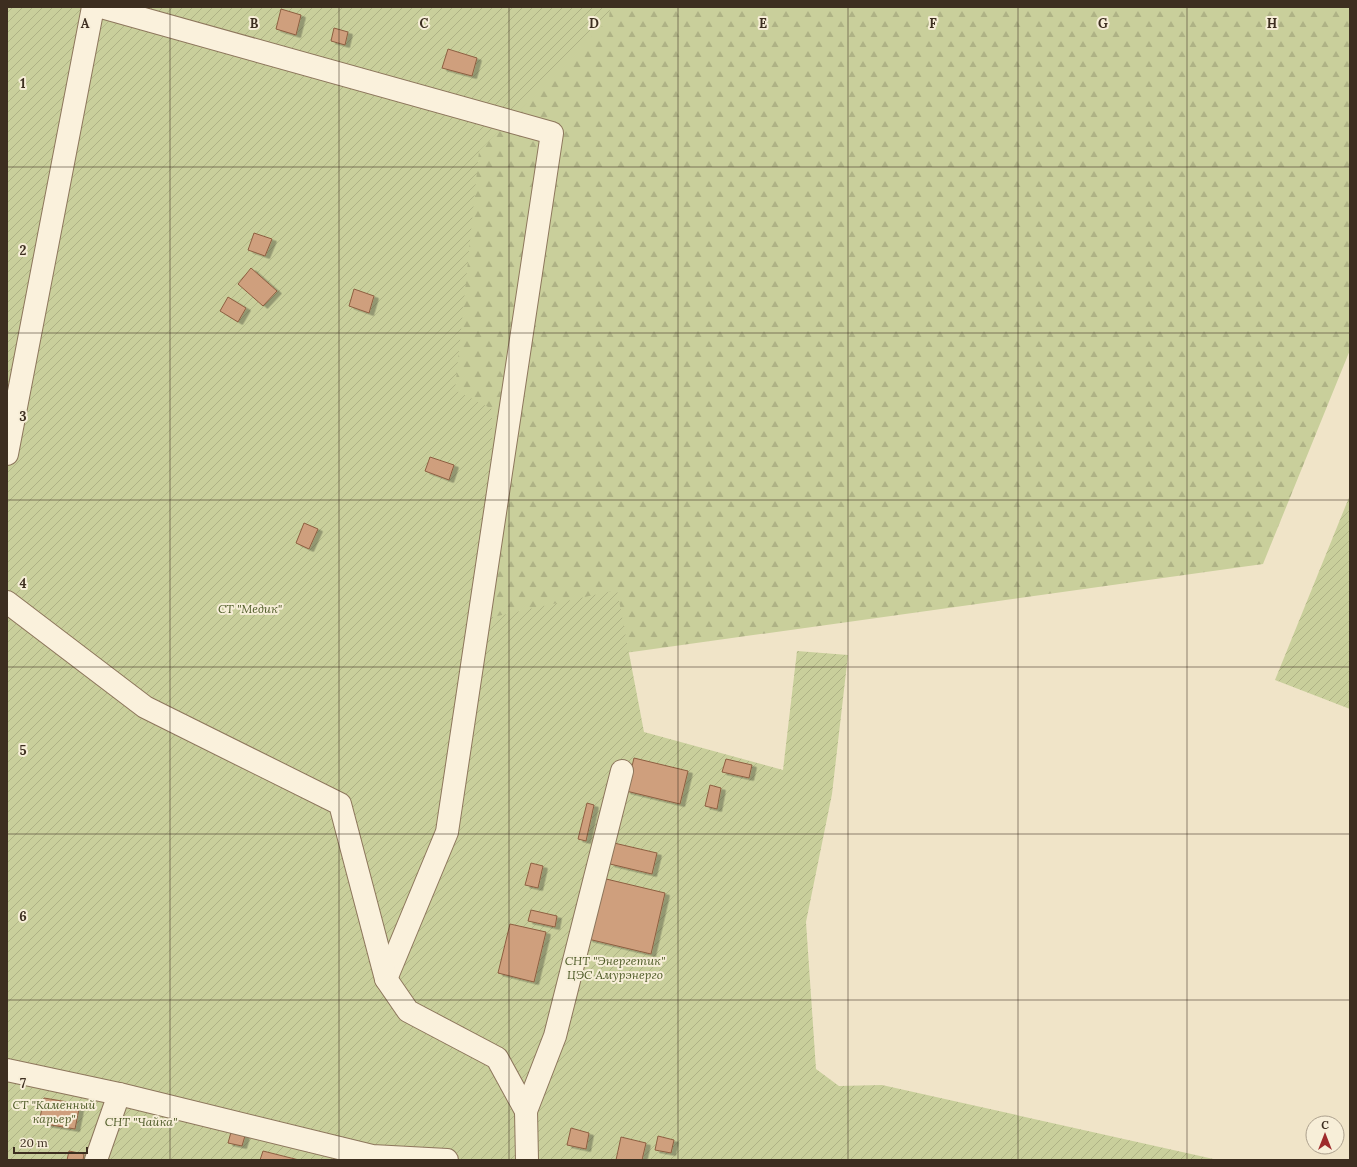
<svg xmlns="http://www.w3.org/2000/svg" width="1357" height="1167" font-family="Lora,serif">
  <defs>
    <pattern id="forest-firs" width="22" height="20" patternUnits="userSpaceOnUse"><rect width="22" height="20" fill="#c9cf9b"/><path d="M5 1l3.5 6h-7zM16 11l3.5 6h-7z" fill="#aeb285"/></pattern>
    <pattern id="garden-furrows" width="10" height="10" patternUnits="userSpaceOnUse"><rect width="10" height="10" fill="#c9cf9b"/><path d="M-1 1l2-2M0 10L10 0M9 11l2-2" fill="none" stroke="#aeb285"/></pattern>
    <filter id="shadow"><feDropShadow dx="4.5" dy="2.5" stdDeviation="0" flood-color="#0004"/></filter>
  </defs>
  <rect width="100%" height="100%" fill="#f0e4c8"/>
  <path fill="url(#forest-firs)" d="M 7,7 L 1350,7 L 1350,350 L 1263,564 L 582,659 L 170,1045 Z"/>
  <g fill="url(#garden-furrows)">
    <path d="M 7,7 L 610,7 L 609,19 L 479,151 L 455,390 L 492,409 L 493,617 L 617,590 L 644,732 L 783,770 L 797,651 L 848,655 L 832,794 L 806,922 L 816,1069 L 839,1086 L 882,1085 L 1218,1160 L 7,1160 Z"/>
    <path d="M 1350,495 L 1350,709 L 1275,680 Z"/>
  </g>
  <g fill="#cf9f7d" stroke="#8d5f41" filter="url(#shadow)">
    <path d="M 281,9 L 301,15 L 296,35 L 276,29 Z"/>
    <path d="M 334,28 L 348,32 L 345,45 L 331,41 Z"/>
    <path d="M 448,49 L 477,58 L 472,76 L 442,68 Z"/>
    <path d="M 254,233 L 272,239 L 265,256 L 248,250 Z"/>
    <path d="M 251,268 L 277,291 L 263,306 L 238,284 Z"/>
    <path d="M 354,289 L 374,296 L 369,313 L 349,306 Z"/>
    <path d="M 228,297 L 246,308 L 238,322 L 220,311 Z"/>
    <path d="M 430,457 L 454,465 L 449,480 L 425,471 Z"/>
    <path d="M 304,523 L 318,529 L 309,549 L 296,543 Z"/>
    <path d="M 634,758 L 688,771 L 680,804 L 626,791 Z"/>
    <path d="M 726,759 L 752,765 L 749,778 L 722,772 Z"/>
    <path d="M 710,785 L 721,788 L 717,809 L 705,806 Z"/>
    <path d="M 587,803 L 594,805 L 586,841 L 578,839 Z"/>
    <path d="M 614,843 L 657,853 L 652,874 L 610,864 Z"/>
    <path d="M 531,863 L 543,866 L 538,888 L 525,885 Z"/>
    <path d="M 602,878 L 665,893 L 651,954 L 588,939 Z"/>
    <path d="M 531,910 L 557,916 L 555,927 L 528,921 Z"/>
    <path d="M 510,924 L 546,932 L 534,982 L 498,973 Z"/>
    <path d="M 44,1098 L 80,1104 L 75,1129 L 39,1123 Z"/>
    <path d="M 233,1125 L 247,1129 L 242,1146 L 228,1143 Z"/>
    <path d="M 571,1128 L 589,1133 L 586,1149 L 567,1145 Z"/>
    <path d="M 658,1136 L 674,1140 L 671,1153 L 655,1150 Z"/>
    <path d="M 621,1137 L 646,1143 L 642,1160 L 616,1160 Z"/>
    <path d="M 69,1151 L 84,1154 L 83,1160 L 67,1160 Z"/>
    <path d="M 263,1151 L 299,1160 L 260,1160 Z"/>
  </g>
  <g fill="none" stroke-linecap="round" stroke-linejoin="round">
    <g stroke="#8d765c" stroke-width="24">
      <g id="minor">
        <path d="M 101,7 L 552,133 L 447,832 L 386,979"/>
        <path d="M 7,454 L 93,7"/>
        <path d="M 7,602 L 145,707 L 340,804 L 386,979 L 408,1011 L 497,1058 L 526,1111"/>
        <path d="M 7,1070 L 119,1094 L 372,1156 L 447,1160"/>
        <path d="M 96,1160 L 119,1094"/>
        <path d="M 527,1160 L 526,1111 L 555,1036 L 622,771"/>
      </g>
    </g>
    <use href="#minor" stroke="#faf1dc" stroke-width="22"/>
  </g>
  <path fill="none" stroke="#3d2e20" stroke-width="1" stroke-opacity="0.55" d="M 170,7 L 170,1160M 339,7 L 339,1160M 509,7 L 509,1160M 678,7 L 678,1160M 848,7 L 848,1160M 1018,7 L 1018,1160M 1187,7 L 1187,1160M 7,167 L 1350,167M 7,333 L 1350,333M 7,500 L 1350,500M 7,667 L 1350,667M 7,834 L 1350,834M 7,1000 L 1350,1000"/>
  <g text-anchor="middle" dominant-baseline="central" stroke-width="4" stroke-linejoin="round" paint-order="stroke">
    <g font-size="12" font-style="italic" fill="#4d5a26" stroke="#f7eed8">
      <text x="250" y="608">СТ "Медик"</text>
      <text x="615" y="960">СНТ "Энергетик"<tspan x="615" dy="14">ЦЭС Амурэнерго</tspan></text>
      <text x="54" y="1104">СТ "Каменный<tspan x="54" dy="14">карьер"</tspan></text>
      <text x="141" y="1121">СНТ "Чайка"</text>
    </g>
  </g>
  <g font-size="13" text-anchor="middle" font-weight="bold" fill="#3d2e20" stroke="#f7eed8" stroke-width="4" stroke-linejoin="round" paint-order="stroke">
    <text x="85" y="28">A</text>
    <text x="254" y="28">B</text>
    <text x="424" y="28">C</text>
    <text x="594" y="28">D</text>
    <text x="763" y="28">E</text>
    <text x="933" y="28">F</text>
    <text x="1103" y="28">G</text>
    <text x="1272" y="28">H</text>
    <text x="23" y="88">1</text>
    <text x="23" y="255">2</text>
    <text x="23" y="421">3</text>
    <text x="23" y="588">4</text>
    <text x="23" y="755">5</text>
    <text x="23" y="921">6</text>
    <text x="23" y="1088">7</text>
  </g>
  <rect width="1357" height="1167" fill="none" stroke="#3d2e20" stroke-width="16"/>
  <g transform="translate(1325 1135)"><circle r="19" fill="#f7eed8" stroke="#ada18e"/>
  <path d="M0-3L7 15L0 10L-7 15Z" fill="#9e2a2b"/>
  <text y="-6" font-size="11" font-weight="bold" text-anchor="middle" fill="#3d2e20">С</text>
  </g>
  <path d="M14 1147v6h73v-6" fill="none" stroke="#3d2e20" stroke-width="2"/>
  <text x="20" y="1147" font-size="12" fill="#3d2e20" stroke="#f7eed8" stroke-width="3" paint-order="stroke">20 m</text>
</svg>
